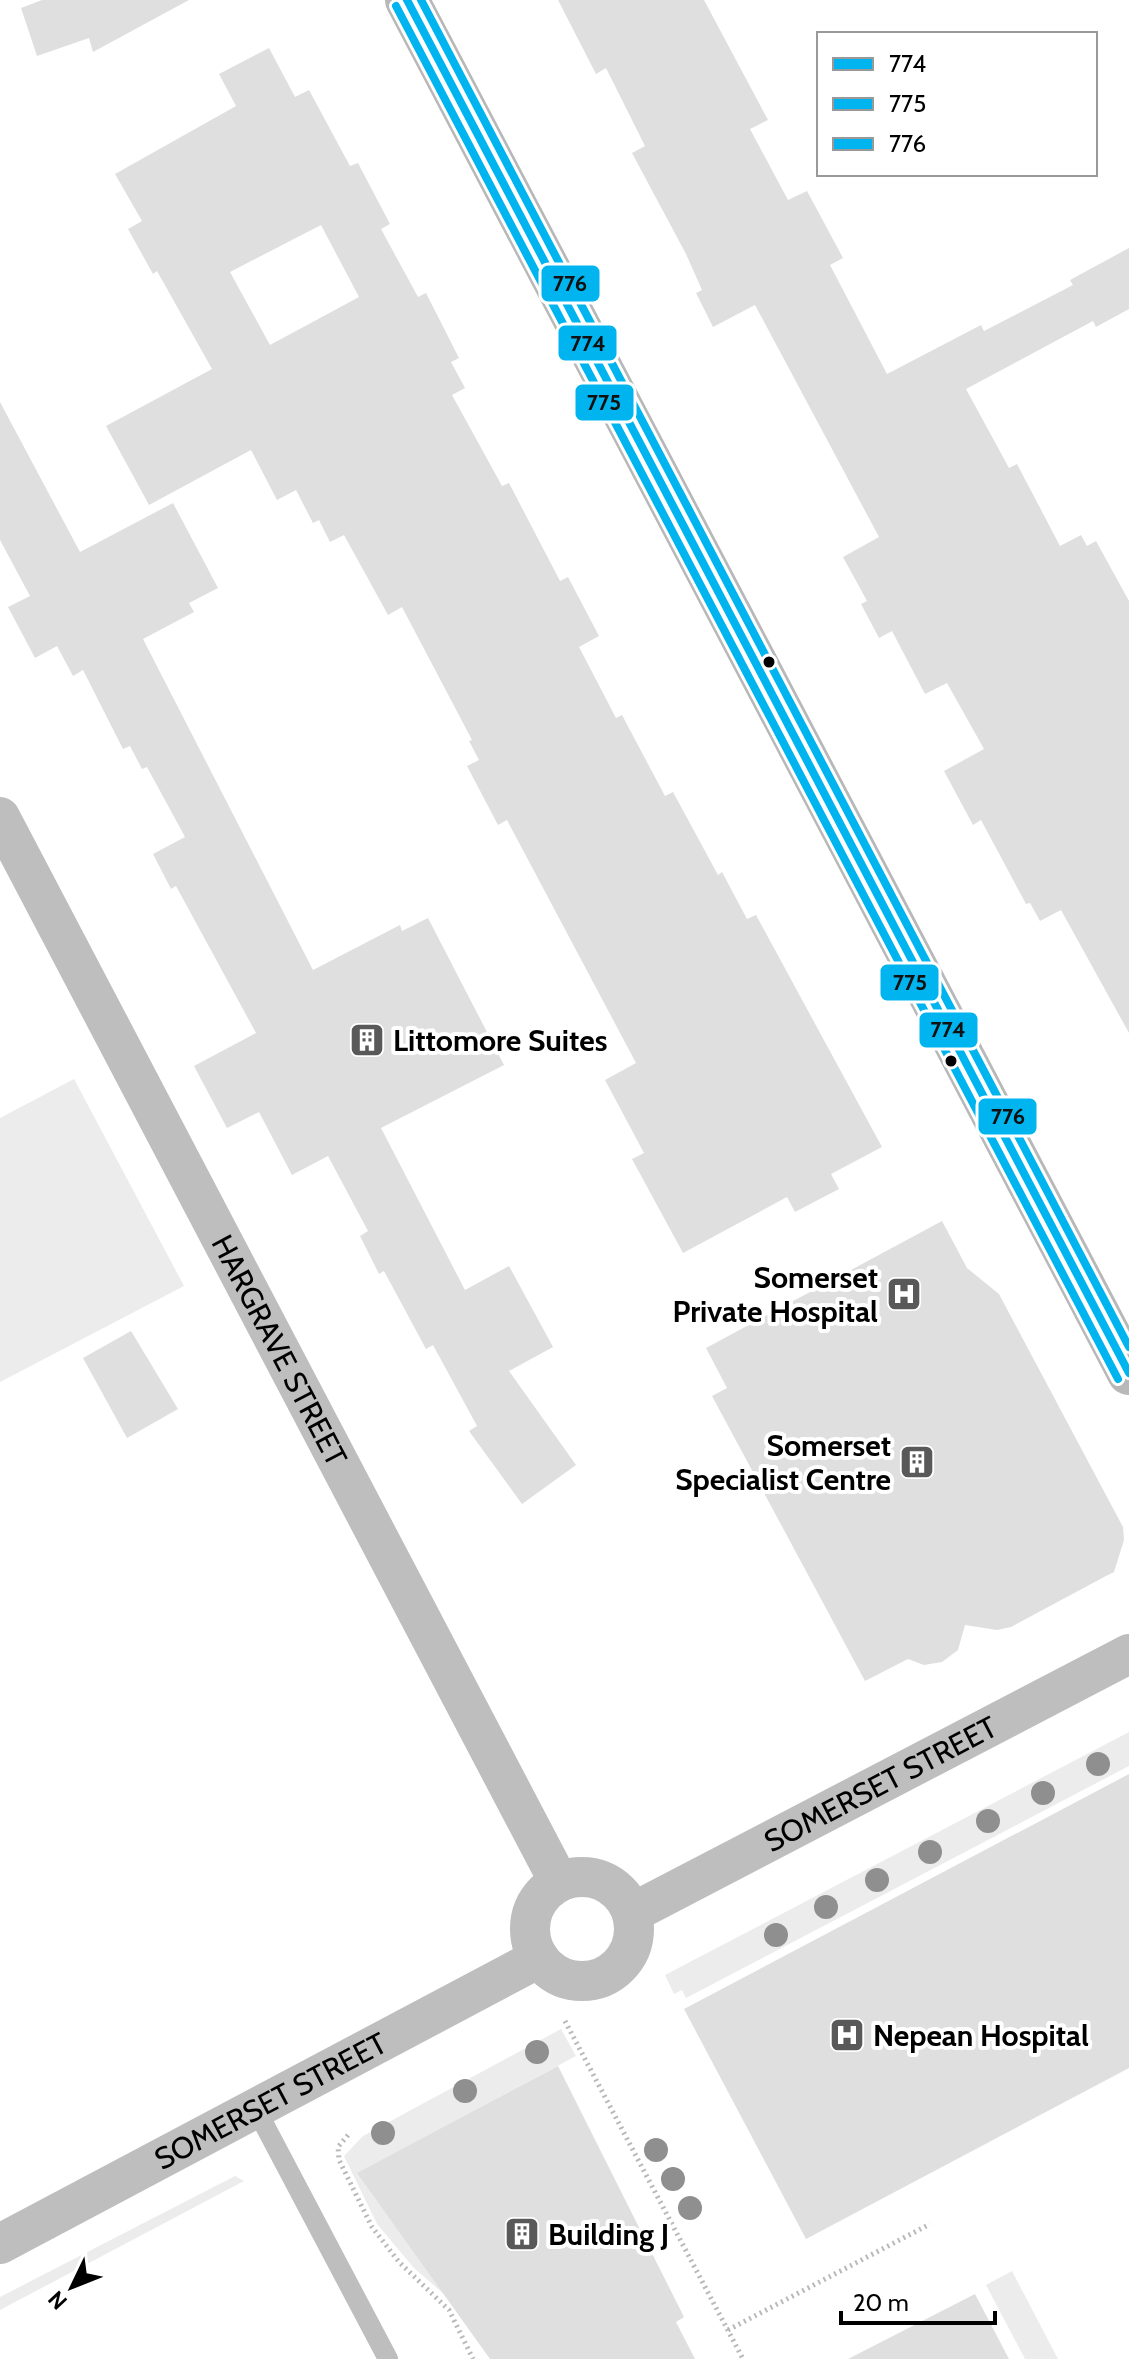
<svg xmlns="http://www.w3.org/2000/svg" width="1129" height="2359" font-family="Cabin,sans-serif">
  <rect width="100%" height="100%" fill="#fff"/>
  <g fill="#ececec">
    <path d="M 74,1079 L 184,1286 L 0,1382 L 0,1118 Z"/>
    <path d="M 1129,1732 L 1129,1766 L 686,1998 L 682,1990 L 674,1994 L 665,1975 Z"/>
    <path d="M 561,2029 L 576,2056 L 358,2173 L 445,2295 L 414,2268 L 377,2224 L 344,2156 L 363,2136 Z"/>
    <path d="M 235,2176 L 244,2181 L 0,2310 L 0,2297 Z"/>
    <path d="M 1012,2271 L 1058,2359 L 1025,2359 L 986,2285 Z"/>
  </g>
  <g fill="#dfdfdf" fill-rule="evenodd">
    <path d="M 42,0 L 189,0 L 93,52 L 89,38 L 37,56 L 21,8 Z"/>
    <path d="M 558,0 L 704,0 L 768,120 L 750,129 L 788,200 L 807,191 L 843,258 L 830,265 L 887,374 L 981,325 L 984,331 L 1073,285 L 1070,280 L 1129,248 L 1129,309 L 1096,327 L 1093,321 L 966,389 L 1009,468 L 1017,464 L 1060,546 L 1081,535 L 1087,546 L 1096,541 L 1129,601 L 1129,1033 L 1061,910 L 1040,921 L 1030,903 L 1026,904 L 981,820 L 973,825 L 944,771 L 984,749 L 947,683 L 925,694 L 892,631 L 879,638 L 861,604 L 867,601 L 843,557 L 879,537 L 755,305 L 713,327 L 696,293 L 702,290 L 686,254 L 632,153 L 645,146 L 606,68 L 596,74 Z"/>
    <path d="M 269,48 L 295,97 L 309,90 L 350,166 L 358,163 L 390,224 L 381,229 L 418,297 L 426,293 L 459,358 L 451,362 L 465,388 L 452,395 L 502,486 L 509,483 L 560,581 L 568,577 L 599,636 L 579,647 L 616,718 L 622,715 L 665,796 L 673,792 L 718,875 L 722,872 L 747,919 L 756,915 L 882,1147 L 831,1174 L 839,1189 L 795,1212 L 787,1197 L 683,1253 L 632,1159 L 644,1153 L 605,1080 L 636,1063 L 507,820 L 498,825 L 467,766 L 479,760 L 469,741 L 472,740 L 402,607 L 388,615 L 344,535 L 330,542 L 319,520 L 313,523 L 296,490 L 277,500 L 251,450 L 149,505 L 106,426 L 212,369 L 157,271 L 153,274 L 128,229 L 142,221 L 115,174 L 236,106 L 219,74 ZM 321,225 L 359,297 L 270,345 L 230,272 Z"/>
    <path d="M 0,402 L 80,552 L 173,503 L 218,588 L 189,603 L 194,612 L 143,639 L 313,970 L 400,925 L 402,931 L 428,918 L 504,1065 L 381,1128 L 465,1290 L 509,1266 L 553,1347 L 509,1371 L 576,1465 L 522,1504 L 469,1431 L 477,1426 L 433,1345 L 426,1349 L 384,1271 L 379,1274 L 360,1236 L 368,1231 L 328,1156 L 292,1175 L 259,1112 L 227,1128 L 194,1066 L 256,1033 L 176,886 L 171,889 L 153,854 L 185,837 L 147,767 L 142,769 L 130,746 L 123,749 L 83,670 L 73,676 L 57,646 L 35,658 L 8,607 L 30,596 L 0,540 Z"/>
    <path d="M 942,1221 L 967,1268 L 999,1294 L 1123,1527 L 1124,1540 L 1114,1572 L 1106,1576 L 1011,1627 L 997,1630 L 965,1625 L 958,1650 L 942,1662 L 924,1665 L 908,1659 L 865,1681 L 712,1396 L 727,1388 L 706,1348 Z"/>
    <path d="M 131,1331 L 178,1409 L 127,1438 L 83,1358 Z"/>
    <path d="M 1129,1774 L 1129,2068 L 806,2239 L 684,2009 Z"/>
    <path d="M 558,2066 L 684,2317 L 676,2322 L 695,2359 L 490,2359 L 357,2173 Z"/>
    <path d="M 975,2294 L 1009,2359 L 848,2359 Z"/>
  </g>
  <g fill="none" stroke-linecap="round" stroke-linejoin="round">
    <g stroke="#b9b9b9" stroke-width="5" stroke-dasharray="2 4" stroke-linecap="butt">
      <path d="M 565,2021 L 743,2359"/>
      <path d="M 348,2135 L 338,2147 L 339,2160 L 372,2227 L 399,2262 L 449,2310 L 473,2359"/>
      <path d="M 728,2330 L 930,2224"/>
    </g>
    <path stroke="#bebebe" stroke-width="20" d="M 256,2109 L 388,2359"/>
    <g stroke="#bebebe" stroke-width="40">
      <path id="s1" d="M 0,817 L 559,1882"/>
      <circle cx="582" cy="1929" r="52"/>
      <path id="s2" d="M 632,1913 L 1129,1654"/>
      <path id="s3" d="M 0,2244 L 539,1958"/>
    </g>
    <path stroke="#b8b8b8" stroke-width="44" d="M 407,0 L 1129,1373"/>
    <g stroke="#fff" stroke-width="14">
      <path id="bus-1" d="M 407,0 L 1129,1373"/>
    </g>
    <g stroke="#fff" stroke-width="14">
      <path id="bus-2" d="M 396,6 L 1118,1379"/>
    </g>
    <g stroke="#fff" stroke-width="14">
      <path id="bus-3" d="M 421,0 L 1129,1347"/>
    </g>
    <use href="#bus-1" stroke="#00b5ef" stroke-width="8"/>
    <use href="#bus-2" stroke="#00b5ef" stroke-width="8"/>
    <use href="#bus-3" stroke="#00b5ef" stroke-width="8"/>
  </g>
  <g fill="#8f8f8f">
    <circle cx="1098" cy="1764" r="12"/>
    <circle cx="1043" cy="1793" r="12"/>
    <circle cx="988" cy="1821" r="12"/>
    <circle cx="930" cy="1852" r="12"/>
    <circle cx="877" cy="1880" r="12"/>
    <circle cx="826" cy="1907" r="12"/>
    <circle cx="776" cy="1935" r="12"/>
    <circle cx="537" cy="2052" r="12"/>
    <circle cx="465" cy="2091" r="12"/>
    <circle cx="383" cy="2133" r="12"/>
    <circle cx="656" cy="2150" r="12"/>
    <circle cx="673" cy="2179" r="12"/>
    <circle cx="690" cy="2208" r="12"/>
  </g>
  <defs>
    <g id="building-square" transform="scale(1.8)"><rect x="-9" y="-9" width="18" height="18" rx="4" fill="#595959" stroke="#fff"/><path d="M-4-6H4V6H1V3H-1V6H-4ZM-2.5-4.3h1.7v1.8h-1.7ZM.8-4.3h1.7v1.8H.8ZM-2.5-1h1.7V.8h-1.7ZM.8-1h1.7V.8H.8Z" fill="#fff"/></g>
    <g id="hospital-square" transform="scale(1.8)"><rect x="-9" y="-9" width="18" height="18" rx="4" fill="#595959" stroke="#fff"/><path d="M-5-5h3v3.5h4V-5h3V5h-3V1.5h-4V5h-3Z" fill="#fff"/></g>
  </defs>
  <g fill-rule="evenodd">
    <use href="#building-square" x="367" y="1040"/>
    <use href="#hospital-square" x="904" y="1294"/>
    <use href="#building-square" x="917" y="1462"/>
    <use href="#hospital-square" x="847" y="2035"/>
    <use href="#building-square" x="522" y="2234"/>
  </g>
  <g fill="#000" stroke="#fff" stroke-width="3">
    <circle cx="769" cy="662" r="7"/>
    <circle cx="951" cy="1061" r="7"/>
  </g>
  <g text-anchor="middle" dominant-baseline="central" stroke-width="8" stroke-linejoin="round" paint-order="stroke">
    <g font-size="30" font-weight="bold" fill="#000" stroke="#fff" text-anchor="start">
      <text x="393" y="1040">Littomore Suites</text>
      <text x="878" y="1277" text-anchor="end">Somerset<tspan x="878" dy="34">Private Hospital</tspan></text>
      <text x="891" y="1445" text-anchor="end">Somerset<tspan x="891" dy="34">Specialist Centre</tspan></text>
      <text x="873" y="2035">Nepean Hospital</text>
      <text x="548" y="2234">Building J</text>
    </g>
    <g font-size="30" fill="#000" stroke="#fff">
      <text stroke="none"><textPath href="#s1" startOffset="602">HARGRAVE STREET</textPath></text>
      <text stroke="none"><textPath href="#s2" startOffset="280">SOMERSET STREET</textPath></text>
      <text stroke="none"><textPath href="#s3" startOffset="306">SOMERSET STREET</textPath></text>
    </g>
  </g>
  <g stroke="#fff" stroke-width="3">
    <rect x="540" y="264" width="61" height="39" rx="8" fill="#00b5ef"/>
    <rect x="557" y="324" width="61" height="38" rx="8" fill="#00b5ef"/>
    <rect x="574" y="383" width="61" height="39" rx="8" fill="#00b5ef"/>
    <rect x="879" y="963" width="61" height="39" rx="8" fill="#00b5ef"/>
    <rect x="918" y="1011" width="61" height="38" rx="8" fill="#00b5ef"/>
    <rect x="977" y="1097" width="61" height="39" rx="8" fill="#00b5ef"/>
  </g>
  <g font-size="22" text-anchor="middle" font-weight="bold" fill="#111">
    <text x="570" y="291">776</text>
    <text x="588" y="351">774</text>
    <text x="604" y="410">775</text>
    <text x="910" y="990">775</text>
    <text x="948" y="1037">774</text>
    <text x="1008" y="1124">776</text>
  </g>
  <rect x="817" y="32" width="280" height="144" fill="#ffffff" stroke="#999999" stroke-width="2"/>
  <rect x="833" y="58" width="40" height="12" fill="#00b5ef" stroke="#999999" stroke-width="2"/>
  <text x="889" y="72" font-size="24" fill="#000000">774</text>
  <rect x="833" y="98" width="40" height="12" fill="#00b5ef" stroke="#999999" stroke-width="2"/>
  <text x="889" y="112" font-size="24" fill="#000000">775</text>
  <rect x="833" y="138" width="40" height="12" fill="#00b5ef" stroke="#999999" stroke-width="2"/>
  <text x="889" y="152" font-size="24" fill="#000000">776</text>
  <g transform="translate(72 2287) rotate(227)" stroke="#ffffff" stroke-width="6" paint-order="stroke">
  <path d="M0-6L14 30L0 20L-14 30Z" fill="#000000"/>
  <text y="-12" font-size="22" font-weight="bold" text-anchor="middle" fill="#000000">N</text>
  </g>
  <path d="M841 2311v12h154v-12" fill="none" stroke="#000000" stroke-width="4"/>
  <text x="853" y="2311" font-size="24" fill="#000000" stroke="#ffffff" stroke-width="6" paint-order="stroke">20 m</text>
</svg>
